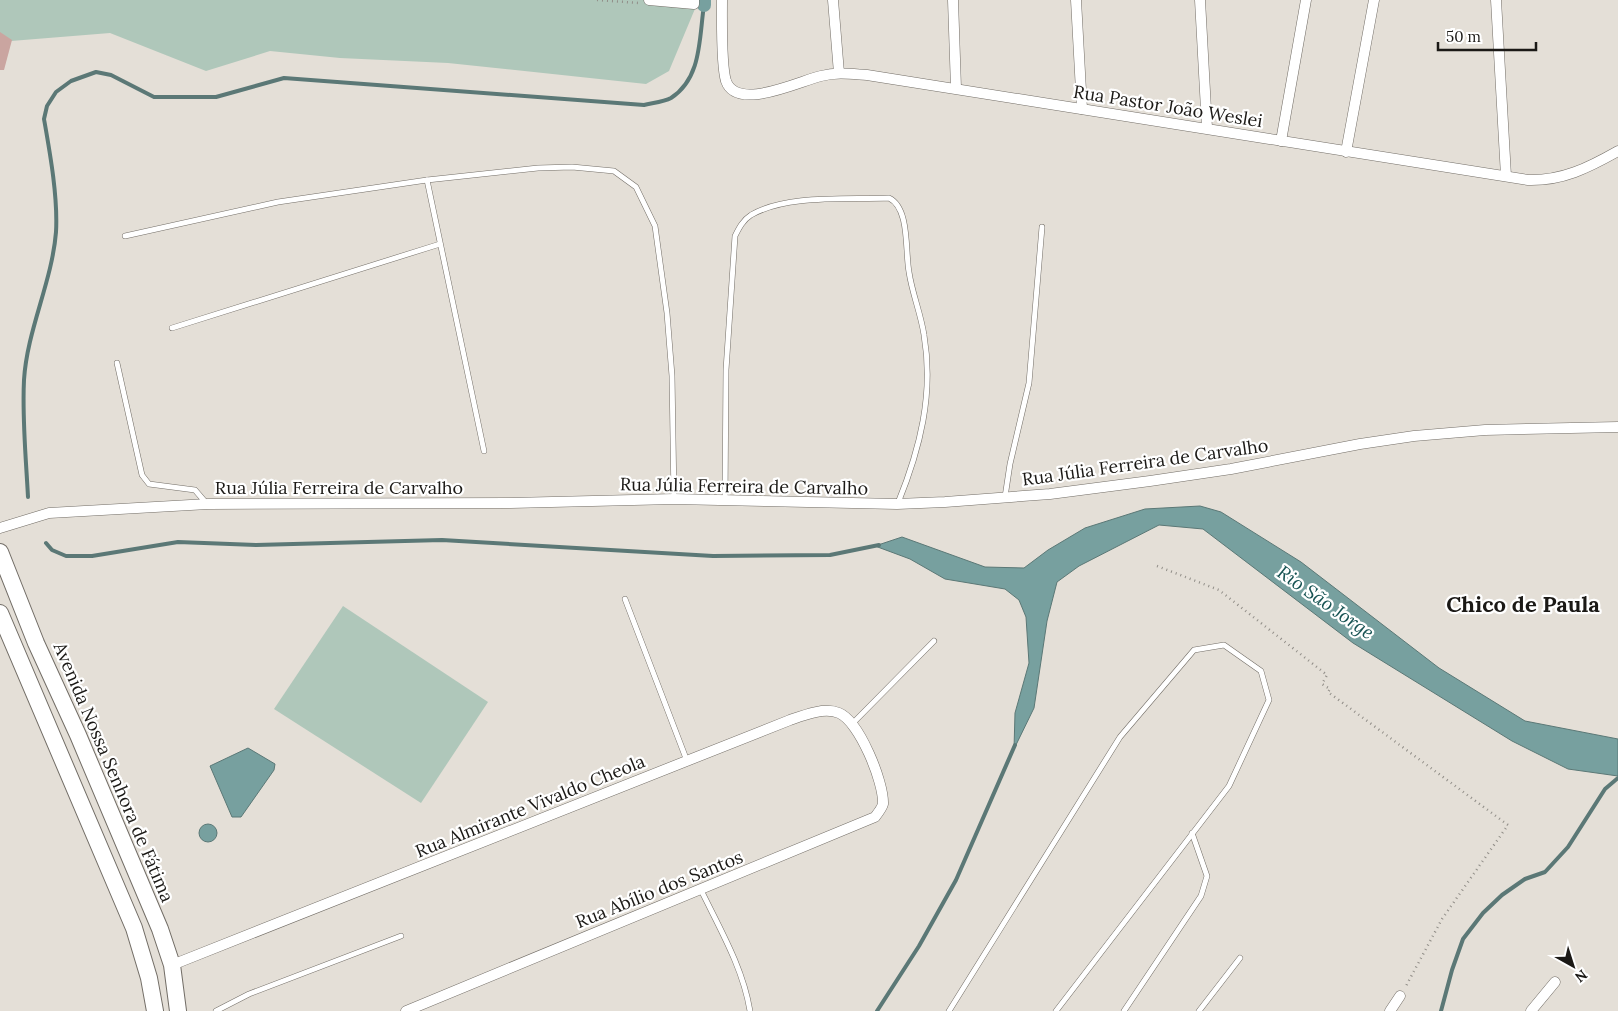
<svg xmlns="http://www.w3.org/2000/svg" width="1618" height="1011" font-family="Lora,serif">
  <rect width="100%" height="100%" fill="#e4dfd7"/>
  <g fill="#afc7ba">
    <path d="M 0,0 L 650,0 L 697,4 L 669,71 L 646,84 L 448,63 L 340,58 L 270,51 L 206,71 L 110,33 L 11,41 L 0,33 Z"/>
    <path d="M 343,606 L 488,702 L 421,803 L 274,709 Z"/>
  </g>
  <g fill="#77a09f" stroke="#5b7876">
    <path d="M 1200,506 L 1221,512 L 1301,562 L 1439,668 L 1525,721 L 1618,739 L 1618,776 L 1568,769 L 1512,741 L 1353,643 L 1203,529 L 1159,525 L 1079,566 L 1057,582 L 1047,621 L 1034,708 L 1014,749 L 1015,713 L 1029,663 L 1026,617 L 1019,600 L 1005,589 L 945,579 L 910,559 L 875,546 L 902,537 L 985,567 L 1024,568 L 1048,550 L 1085,528 L 1145,509 Z"/>
    <path d="M 248,748 L 275,764 L 274,770 L 241,817 L 232,817 L 210,766 Z"/>
    <circle cx="208" cy="833" r="9"/>
  </g>
  <g fill="none" stroke-linecap="round" stroke-linejoin="round">
    <g stroke="#5b7876" stroke-width="4">
      <path d="M 28,497 C 26,458 22,419 24,380 C 27,330 52,282 56,232 C 58,197 50,153 44,119 L 47,106 L 56,92 L 71,81 L 96,72 L 111,75 L 154,97 L 216,97 L 284,78 L 644,105 C 652,103 664,102 671,98 C 702,78 699,38 704,5"/>
      <path d="M 46,543 L 52,550 L 66,556 L 92,556 L 178,542 L 256,545 L 442,540 L 713,556 L 830,555 L 879,545"/>
      <path d="M 877,1011 L 919,946 L 956,880 L 1015,745"/>
      <path d="M 1441,1011 L 1452,970 L 1463,939 L 1483,913 L 1502,895 L 1525,879 L 1545,872 L 1568,847 L 1605,789 L 1618,778"/>
    </g>
    <path stroke="#77a09f" stroke-width="14" d="M 704,0 L 704,5"/>
  </g>
  <path fill="#caa5a0" d="M 0,32 L 12,40 L 4,70 L 0,70 Z"/>
  <g fill="none" stroke-linecap="round" stroke-linejoin="round">
    <g stroke="#726d66" stroke-width="6">
      <g id="service">
        <path d="M 427,180 L 484,451"/>
        <path d="M 125,236 L 278,202 L 427,180 L 538,168 L 572,167 L 614,171 L 636,187 L 655,226 L 667,313 L 672,376 L 674,499"/>
        <path d="M 172,328 L 440,244"/>
        <path d="M 117,363 L 142,475 L 149,484 L 195,490 L 207,504"/>
        <path d="M 1005,497 L 1010,464 L 1029,383 L 1042,227"/>
        <path d="M 725,501 L 726,370 L 735,236 C 739,228 743,220 751,215 C 787,194 848,200 889,198 C 910,208 905,251 909,272 C 912,293 921,314 924,335 C 934,394 920,449 898,503"/>
        <path d="M 625,599 L 687,761"/>
        <path d="M 853,723 L 934,641"/>
        <path d="M 701,890 C 720,929 743,968 750,1011"/>
        <path d="M 216,1011 L 249,994 L 401,936"/>
        <path d="M 949,1011 L 1120,737 L 1194,650 L 1224,645 L 1261,671 L 1269,700 L 1229,786 L 1056,1011"/>
        <path d="M 1124,1011 L 1201,896 L 1207,876 L 1192,833"/>
        <path d="M 1199,1011 L 1240,958"/>
      </g>
    </g>
    <g stroke="#726d66" stroke-width="11">
      <g id="minor">
        <path d="M 649,0 L 694,4 L 694,0"/>
        <path d="M 722,0 C 722,19 721,65 726,81 C 737,112 799,81 821,76 C 837,72 851,74 867,75 L 1528,180 C 1562,181 1588,168 1618,151"/>
        <path d="M 833,0 L 839,73"/>
        <path d="M 953,0 L 956,88"/>
        <path d="M 1076,0 L 1082,109"/>
        <path d="M 1200,0 L 1207,128"/>
        <path d="M 1496,0 L 1506,176"/>
        <path d="M 1281,141 L 1306,0"/>
        <path d="M 1346,152 L 1374,0"/>
        <path d="M 0,528 L 49,513 L 208,504 L 511,503 L 674,499 L 897,504 L 945,502 L 1050,494 L 1150,481 L 1231,469 L 1360,444 L 1414,436 L 1485,430 L 1618,427"/>
        <path d="M 172,965 L 790,720 C 804,715 824,707 839,713 C 859,721 884,782 883,804 C 882,808 878,813 875,817 L 406,1011"/>
        <path d="M 1390,1011 L 1400,996"/>
        <path d="M 1531,1011 L 1555,982"/>
      </g>
    </g>
    <g stroke="#726d66" stroke-width="18">
      <g id="primary">
        <path d="M 0,552 L 36,643 L 78,735 L 160,929 L 172,965 L 178,1011"/>
        <path d="M 0,613 L 134,928 L 149,978 L 155,1011"/>
      </g>
    </g>
    <g stroke="#918e88" stroke-width="2.5" stroke-dasharray="1 4" stroke-linecap="butt">
      <path d="M 597,0 L 639,3"/>
      <path d="M 1157,566 L 1219,590 L 1327,675 L 1322,684 L 1330,689 L 1328,692 L 1508,825 L 1442,919 L 1406,986"/>
    </g>
    <use href="#service" stroke="#fff" stroke-width="5"/>
    <use href="#minor" stroke="#fff" stroke-width="10"/>
    <use href="#primary" stroke="#fff" stroke-width="16"/>
  </g>
  <g text-anchor="middle" dominant-baseline="central" stroke-width="4.5" stroke-linejoin="round" paint-order="stroke">
    <g font-size="18" fill="#1b1916" stroke="#fff">
      <text transform="translate(1168 106) rotate(9)">Rua Pastor João Weslei</text>
      <text transform="translate(1145 462) rotate(-8)">Rua Júlia Ferreira de Carvalho</text>
      <text transform="translate(744 486) rotate(1)">Rua Júlia Ferreira de Carvalho</text>
      <text x="339" y="487">Rua Júlia Ferreira de Carvalho</text>
      <text transform="translate(114 772) rotate(67)">Avenida Nossa Senhora de Fátima</text>
      <text transform="translate(530 806) rotate(-22)">Rua Almirante Vivaldo Cheola</text>
      <text transform="translate(659 889) rotate(-22)">Rua Abílio dos Santos</text>
    </g>
    <g font-size="19" font-style="italic" fill="#175353" stroke="#fff">
      <text transform="translate(1326 602) rotate(35)">Rio São Jorge</text>
    </g>
    <g font-size="22" font-weight="bold" fill="#1b1916" stroke="#fff">
      <text x="1523" y="604">Chico de Paula</text>
    </g>
  </g>
  <g transform="translate(1573 966) rotate(141)" stroke="#ffffff" stroke-width="4" paint-order="stroke">
  <path d="M0-4L9 19L0 12L-9 19Z" fill="#1b1916"/>
  <text y="-8" font-size="14" font-weight="bold" text-anchor="middle" fill="#1b1916">N</text>
  </g>
  <path d="M1438 42v8h98v-8" fill="none" stroke="#1b1916" stroke-width="2.5"/>
  <text x="1446" y="42" font-size="15" fill="#1b1916" stroke="#ffffff" stroke-width="4" paint-order="stroke">50 m</text>
</svg>
